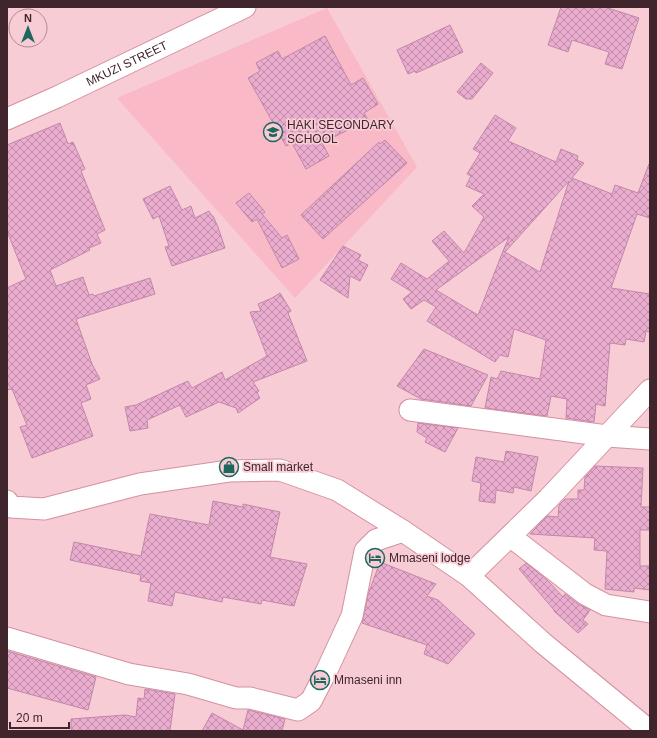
<svg xmlns="http://www.w3.org/2000/svg" width="657" height="738" font-family="Helvetica,sans-serif">
  <defs>
    <pattern id="building-cross-hatch" width="8" height="8" patternUnits="userSpaceOnUse"><rect width="8" height="8" fill="#eaaccf"/><path d="M0 0l8 8M0 8l8-8" fill="none" stroke="#bf8ca8"/></pattern>
  </defs>
  <rect width="100%" height="100%" fill="#f8ccd5"/>
  <path fill="#f9b9c7" d="M 327,8 L 417,167 L 295,298 L 117,98 Z"/>
  <g fill="url(#building-cross-hatch)" stroke="#c287a9" fill-rule="evenodd">
    <path d="M 561,7 L 605,7 L 639,18 L 622,69 L 605,64 L 609,52 L 572,40 L 568,52 L 548,45 Z"/>
    <path d="M 450,25 L 463,52 L 416,73 L 415,71 L 408,74 L 397,50 Z"/>
    <path d="M 325,36 L 351,85 L 363,78 L 378,104 L 364,113 L 368,120 L 322,143 L 329,156 L 306,169 L 292,143 L 286,146 L 248,78 L 260,71 L 256,63 L 278,51 L 282,59 Z"/>
    <path d="M 481,63 L 493,73 L 472,99 L 466,99 L 457,92 Z"/>
    <path d="M 495,115 L 516,128 L 508,141 L 556,162 L 561,149 L 578,156 L 577,160 L 584,163 L 572,178 L 612,194 L 615,185 L 638,193 L 649,164 L 650,165 L 650,218 L 637,214 L 611,288 L 650,294 L 650,332 L 646,331 L 644,342 L 626,339 L 625,345 L 610,343 L 605,406 L 596,404 L 594,422 L 566,418 L 567,399 L 551,396 L 547,416 L 485,408 L 491,377 L 497,379 L 501,371 L 540,379 L 546,340 L 514,329 L 508,357 L 500,355 L 495,362 L 427,321 L 436,307 L 424,300 L 411,309 L 403,299 L 412,292 L 391,279 L 401,263 L 427,279 L 449,261 L 432,241 L 444,231 L 464,253 L 484,217 L 472,206 L 484,194 L 466,186 L 471,176 L 467,174 L 480,153 L 473,149 ZM 569,181 L 540,272 L 503,251 L 478,315 L 436,290 L 509,237 L 503,251 L 505,252 Z"/>
    <path d="M 60,123 L 68,144 L 73,142 L 85,169 L 81,171 L 105,230 L 97,234 L 101,243 L 89,248 L 90,250 L 50,270 L 56,286 L 83,277 L 89,295 L 93,294 L 94,296 L 150,278 L 155,294 L 76,319 L 92,364 L 100,379 L 86,385 L 91,399 L 81,403 L 93,436 L 32,458 L 20,427 L 27,425 L 12,389 L 7,390 L 7,288 L 26,279 L 7,231 L 7,145 Z"/>
    <path d="M 385,140 L 407,163 L 323,239 L 301,215 L 379,142 L 380,144 Z"/>
    <path d="M 170,186 L 182,210 L 191,206 L 195,218 L 209,211 L 212,216 L 213,216 L 218,227 L 225,248 L 172,266 L 165,247 L 169,246 L 159,216 L 153,219 L 143,199 Z"/>
    <path d="M 249,193 L 265,212 L 262,214 L 282,238 L 287,235 L 299,259 L 282,268 L 257,219 L 252,222 L 236,203 Z"/>
    <path d="M 343,246 L 361,255 L 358,260 L 368,265 L 360,281 L 350,276 L 348,298 L 320,280 Z"/>
    <path d="M 280,293 L 291,311 L 288,313 L 307,361 L 253,382 L 259,391 L 257,393 L 260,398 L 238,413 L 236,408 L 219,402 L 186,417 L 180,405 L 147,420 L 148,428 L 130,431 L 125,407 L 136,405 L 188,381 L 192,388 L 222,372 L 225,380 L 267,356 L 250,312 L 261,311 L 258,304 L 272,298 Z"/>
    <path d="M 424,349 L 488,375 L 471,406 L 421,399 L 397,386 Z"/>
    <path d="M 418,423 L 458,428 L 445,452 L 425,442 L 427,438 L 417,432 Z"/>
    <path d="M 506,451 L 538,457 L 531,491 L 514,487 L 513,493 L 496,490 L 495,503 L 479,501 L 481,483 L 472,481 L 476,457 L 504,462 Z"/>
    <path d="M 595,466 L 643,468 L 641,507 L 650,507 L 650,530 L 640,530 L 640,566 L 650,566 L 650,590 L 634,588 L 634,592 L 605,589 L 607,551 L 594,550 L 595,538 L 530,534 L 547,516 L 558,517 L 559,505 L 565,499 L 578,499 L 578,490 L 584,490 L 585,477 Z"/>
    <path d="M 213,501 L 243,507 L 243,504 L 280,512 L 270,557 L 307,564 L 294,606 L 262,600 L 261,604 L 223,597 L 222,602 L 175,592 L 172,606 L 148,601 L 151,583 L 140,581 L 141,575 L 70,560 L 74,542 L 141,556 L 150,514 L 209,525 Z"/>
    <path d="M 380,562 L 436,584 L 427,596 L 438,600 L 475,634 L 448,664 L 424,654 L 427,645 L 362,623 L 368,595 Z"/>
    <path d="M 526,563 L 547,580 L 563,597 L 565,594 L 578,604 L 590,610 L 583,620 L 588,624 L 578,633 L 554,611 L 554,610 L 519,569 Z"/>
    <path d="M 7,651 L 96,677 L 88,710 L 7,688 Z"/>
    <path d="M 145,689 L 175,694 L 170,731 L 71,731 L 71,719 L 125,715 L 136,717 L 138,698 L 144,699 Z"/>
    <path d="M 248,710 L 285,719 L 282,731 L 202,731 L 212,713 L 243,730 Z"/>
  </g>
  <g fill="none" stroke-linecap="round" stroke-linejoin="round">
    <g stroke="#d491a0" stroke-width="23">
      <g id="minor">
        <path id="s1" d="M 7,119 L 57,97 L 245,7"/>
        <path d="M 410,410 L 607,436 L 650,439"/>
        <path d="M 7,501 L 11,507 L 44,509 L 140,484 L 229,471 L 280,470 L 337,490 L 403,531 L 469,576 L 543,643 L 650,731"/>
        <path d="M 510,536 L 585,594 L 606,605 L 650,612"/>
        <path d="M 469,576 L 548,499 L 650,390"/>
        <path d="M 7,638 L 129,674 L 188,684 L 236,698 L 250,698 L 298,710 L 311,701 L 327,670 L 352,616 L 365,551 L 376,540 L 403,531"/>
      </g>
    </g>
    <use href="#minor" stroke="#fff" stroke-width="21"/>
  </g>
  <defs>
    <g id="school-ring" transform="scale(1)"><circle r="9.5" fill="#f8ccd5" stroke="#1d675f" stroke-width="1.5"/><path d="M0-5L7-2L0 1L-7-2ZM-4 1L0 2.5L4 1V4Q0 6-4 4Z" fill="#1d675f"/></g>
    <g id="shop-ring" transform="scale(1)"><circle r="9.5" fill="#f8ccd5" stroke="#1d675f" stroke-width="1.5"/><path d="M-5-2.5h2.3a2.7 3.5 0 0 1 5.4 0H5L5.5 6h-11ZM-1.5-2.5h3a1.5 2.3 0 0 0-3 0Z" fill="#1d675f"/></g>
    <g id="hotel-ring" transform="scale(1)"><circle r="9.5" fill="#f8ccd5" stroke="#1d675f" stroke-width="1.5"/><path d="M-6-4.5h1.5V1H6V5H4.5V3h-9V5H-6ZM-4 0a1.8 1.8 0 1 1 3.6 0ZM.5 0V-2.5h3Q6-2.5 6 0Z" fill="#1d675f"/></g>
  </defs>
  <g fill-rule="evenodd">
    <use href="#school-ring" x="273" y="132"/>
    <use href="#shop-ring" x="229" y="467"/>
    <use href="#hotel-ring" x="375" y="558"/>
    <use href="#hotel-ring" x="320" y="680"/>
  </g>
  <g text-anchor="middle" dominant-baseline="central" stroke-width="3.5" stroke-linejoin="round" paint-order="stroke">
    <g font-size="12" fill="#40252c" stroke="#f8ccd5">
      <text stroke="none"><textPath href="#s1" startOffset="132">MKUZI STREET</textPath></text>
    </g>
    <g font-size="12" fill="#40252c" stroke="#f8ccd5" text-anchor="start">
      <text x="287" y="125">HAKI SECONDARY<tspan x="287" dy="14">SCHOOL</tspan></text>
      <text x="243" y="467">Small market</text>
      <text x="389" y="558">Mmaseni lodge</text>
      <text x="334" y="680">Mmaseni inn</text>
    </g>
  </g>
  <rect width="657" height="738" fill="none" stroke="#40252c" stroke-width="16"/>
  <g transform="translate(28 28)"><circle r="19" fill="#f8ccd5" stroke="#ae8991"/>
  <path d="M0-3L7 15L0 10L-7 15Z" fill="#1d675f"/>
  <text y="-6" font-size="11" font-weight="bold" text-anchor="middle" fill="#40252c">N</text>
  </g>
  <path d="M10 722v6h59v-6" fill="none" stroke="#40252c" stroke-width="2"/>
  <text x="16" y="722" font-size="12" fill="#40252c" stroke="#f8ccd5" stroke-width="3" paint-order="stroke">20 m</text>
</svg>
